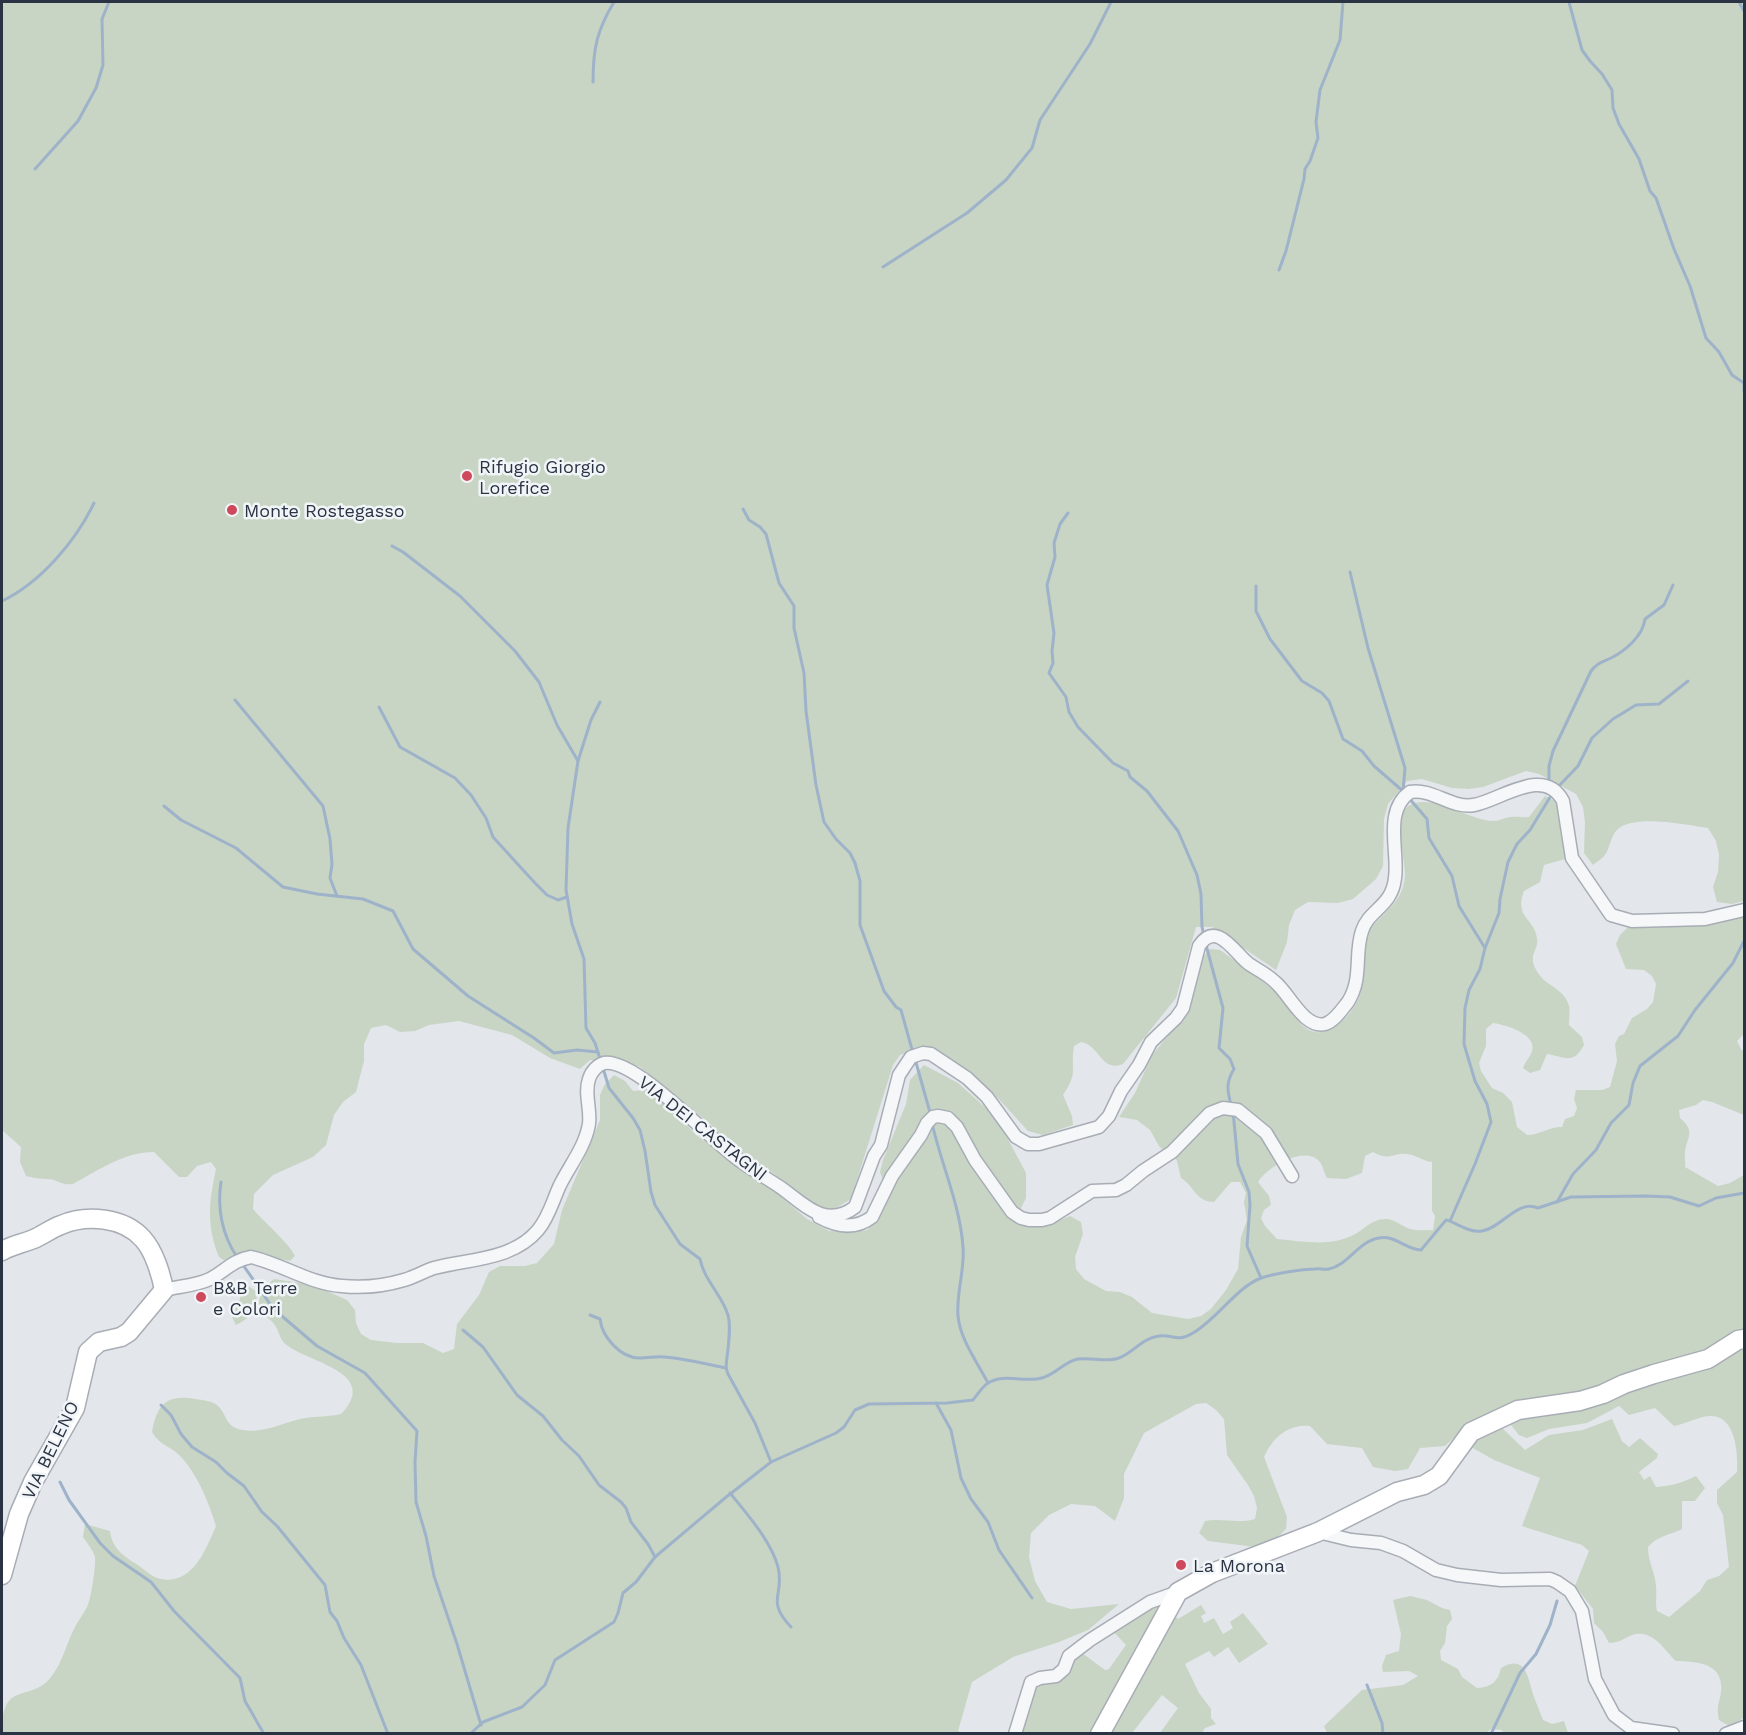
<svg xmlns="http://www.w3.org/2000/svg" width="1746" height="1735" font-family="'Work Sans',sans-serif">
  <rect width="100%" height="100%" fill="#e3e6eb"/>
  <g fill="#c8d5c4" fill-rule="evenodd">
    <path d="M 2,2 L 1744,2 L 1744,901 L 1732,904 L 1717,902 L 1713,887 L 1718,872 L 1719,855 L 1716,841 L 1708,828 C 1687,825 1631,813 1616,831 C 1610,838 1610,849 1604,856 C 1602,859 1596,862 1593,865 L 1584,853 L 1585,822 L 1583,807 L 1576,794 L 1539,774 L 1526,771 L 1483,787 L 1468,789 L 1452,788 L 1422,779 L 1407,781 L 1388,804 L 1384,819 L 1383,866 L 1376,879 L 1353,899 L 1338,903 L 1308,902 L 1295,910 L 1289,925 L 1287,942 L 1276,970 L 1212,927 L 1196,927 L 1176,998 L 1123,1064 C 1101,1073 1100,1045 1081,1042 L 1074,1046 C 1070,1070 1079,1071 1063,1095 L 1072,1116 L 1073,1125 L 1043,1135 L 1028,1131 L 995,1095 L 943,1054 L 920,1049 L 900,1055 L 893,1065 L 851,1199 L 831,1211 L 816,1206 L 773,1173 L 739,1154 L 709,1123 L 640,1067 L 626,1062 L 590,1060 L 580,1069 L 550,1058 L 512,1035 L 459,1021 L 429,1025 L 415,1031 L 400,1032 L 386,1025 L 371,1028 L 364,1044 L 364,1061 L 356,1092 L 343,1102 L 334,1115 L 326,1145 L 313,1157 L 273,1175 L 254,1194 L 253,1209 C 263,1221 291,1245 295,1256 L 290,1261 C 264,1256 249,1247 225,1261 L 219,1257 C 206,1225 209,1202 216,1169 L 211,1162 L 197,1166 L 187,1177 L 179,1177 L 154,1152 C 124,1152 99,1170 73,1184 C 62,1186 57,1179 47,1179 C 40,1179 34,1178 26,1176 L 20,1162 L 21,1147 L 2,1130 Z"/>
    <path d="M 1545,796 L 1553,800 L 1557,806 L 1565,859 L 1544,865 L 1540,882 L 1524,891 C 1514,918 1534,918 1537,938 C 1539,952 1526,954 1538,973 C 1546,986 1565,989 1569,1006 C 1570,1011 1569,1019 1569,1025 L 1582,1037 L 1584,1045 C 1573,1065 1565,1057 1547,1054 L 1540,1070 L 1530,1073 L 1523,1068 C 1525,1062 1531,1056 1532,1051 C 1537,1034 1506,1025 1493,1023 L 1486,1029 L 1486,1046 L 1479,1063 L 1481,1071 L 1492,1088 L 1503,1093 L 1512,1102 L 1517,1127 L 1527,1135 C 1540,1135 1548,1127 1562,1127 L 1565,1119 L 1574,1116 L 1577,1108 L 1574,1099 L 1576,1090 L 1602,1090 L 1610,1087 L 1617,1061 L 1615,1044 L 1619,1036 L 1624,1034 L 1632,1018 L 1647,1009 L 1653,1002 L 1656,984 L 1652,976 L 1644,970 L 1626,969 L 1616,944 L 1620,935 L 1628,927 L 1688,924 L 1744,914 L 1744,1034 L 1737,1041 L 1741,1049 L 1744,1052 L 1744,1115 L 1712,1102 L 1703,1100 L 1696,1105 L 1679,1110 L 1680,1118 C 1696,1132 1687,1136 1685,1152 C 1684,1157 1686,1162 1685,1167 L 1718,1186 L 1730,1183 L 1744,1175 L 1744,1331 L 1704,1353 L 1601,1391 L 1517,1405 L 1484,1415 L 1463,1429 L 1445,1446 L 1420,1448 L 1408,1469 L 1395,1471 L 1373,1467 L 1362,1448 L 1327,1444 L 1310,1426 C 1288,1424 1272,1438 1264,1457 L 1287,1517 L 1286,1529 L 1277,1538 L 1255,1547 L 1208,1541 L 1199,1533 L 1205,1521 C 1222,1518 1238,1524 1255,1519 L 1257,1508 L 1254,1496 L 1248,1485 L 1227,1455 L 1224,1419 L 1216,1410 L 1206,1403 L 1196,1404 L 1144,1433 L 1124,1474 L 1124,1498 L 1115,1521 L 1095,1506 L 1071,1504 L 1049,1515 L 1031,1533 L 1029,1557 L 1035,1581 L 1047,1602 L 1071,1609 L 1119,1604 L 1088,1630 L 1059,1642 L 1013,1657 L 972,1682 L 958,1731 L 963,1733 L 2,1734 C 1,1678 30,1704 51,1677 C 63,1662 66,1644 75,1627 C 78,1620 84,1614 87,1607 C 91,1600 96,1565 95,1557 C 93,1550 87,1543 83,1537 L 85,1524 L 110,1531 C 112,1548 123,1556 138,1565 C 145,1570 153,1578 161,1579 C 193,1585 206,1549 216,1526 C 209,1503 197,1473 180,1456 C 170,1445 161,1447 152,1432 C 157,1404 167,1394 195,1399 C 202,1400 212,1401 217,1405 C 228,1415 224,1426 242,1430 C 265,1434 283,1422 305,1418 C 317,1416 329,1417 341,1414 C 380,1373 311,1363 288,1346 C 280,1341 280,1334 276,1327 C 272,1320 264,1315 259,1310 C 258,1295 262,1288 274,1279 L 313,1285 L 347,1300 L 355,1310 L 356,1323 L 361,1334 L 371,1340 L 397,1343 L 423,1343 L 443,1353 L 454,1349 L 457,1324 L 479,1295 L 489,1272 L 500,1266 L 525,1266 L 537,1263 L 554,1244 L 562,1210 L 600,1120 L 600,1095 L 605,1084 L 614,1075 L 625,1081 L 633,1091 L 645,1090 L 664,1101 L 696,1135 L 767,1185 L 807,1219 L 829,1231 L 854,1232 L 867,1230 L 878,1219 L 889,1196 L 880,1172 L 883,1160 L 906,1104 L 910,1080 L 924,1065 L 958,1083 L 986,1108 L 1002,1128 L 1026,1173 L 1026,1198 L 1021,1208 L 1020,1223 C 1040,1229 1052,1224 1070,1216 L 1081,1222 L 1083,1234 L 1075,1257 L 1076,1269 L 1084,1279 L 1106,1291 L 1120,1292 L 1132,1297 L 1152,1313 L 1188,1319 L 1201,1316 L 1211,1309 L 1226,1290 L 1238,1269 L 1241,1237 L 1247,1220 L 1244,1202 L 1246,1193 L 1240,1182 L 1231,1182 L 1214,1202 C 1196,1202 1195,1187 1181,1178 L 1177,1161 L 1172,1154 L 1164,1151 L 1159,1146 L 1150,1130 L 1137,1120 L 1119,1117 L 1135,1093 L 1152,1055 L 1177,1025 L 1188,1008 L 1203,957 L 1210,949 L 1220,950 L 1227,955 C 1243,967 1259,978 1274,991 C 1280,996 1286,1001 1290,1007 C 1295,1013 1297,1021 1303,1026 C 1324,1045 1351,1017 1359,998 C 1367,979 1362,958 1367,939 C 1373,914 1404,909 1405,874 C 1405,858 1392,814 1410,805 C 1433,793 1468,820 1493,821 C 1500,821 1505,817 1511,817 C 1517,816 1522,818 1529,817 ZM 1373,1152 C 1392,1162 1391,1152 1407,1154 C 1416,1155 1423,1161 1432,1162 L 1432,1211 L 1435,1216 L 1433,1230 C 1425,1230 1418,1231 1410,1229 C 1401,1226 1394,1218 1384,1219 C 1370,1220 1363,1231 1351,1236 C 1328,1247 1302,1241 1277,1239 L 1265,1226 L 1261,1218 L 1264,1210 L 1271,1205 L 1269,1196 L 1258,1182 C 1267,1167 1304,1145 1319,1161 C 1323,1165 1324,1173 1327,1178 L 1346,1179 L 1362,1173 L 1365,1156 Z"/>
    <path d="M 247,1285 L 257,1292 C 256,1311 253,1316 236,1325 L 232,1317 L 240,1299 L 241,1288 Z"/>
    <path d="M 1744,1344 L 1744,1717 L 1731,1727 L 1719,1720 C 1716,1706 1719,1705 1721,1692 C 1724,1662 1697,1662 1676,1661 C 1664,1650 1653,1628 1632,1635 C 1622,1639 1622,1642 1609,1643 L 1603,1632 L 1594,1623 L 1593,1609 L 1575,1586 L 1589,1551 L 1582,1545 L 1522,1526 L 1540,1478 L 1494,1460 L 1466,1444 L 1499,1425 L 1525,1450 L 1549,1435 L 1583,1430 L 1612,1419 L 1622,1441 L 1629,1447 L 1640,1438 L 1658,1454 L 1657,1458 L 1639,1472 L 1644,1480 L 1650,1476 L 1656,1487 C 1671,1486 1682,1483 1696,1476 L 1705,1488 L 1695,1501 L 1682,1501 L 1682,1529 C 1668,1536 1659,1535 1648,1547 C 1648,1562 1655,1572 1656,1586 C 1657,1595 1655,1602 1657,1611 L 1669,1617 L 1700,1591 L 1707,1580 L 1719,1576 L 1729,1567 L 1723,1515 L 1717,1503 L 1717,1490 L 1737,1472 C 1738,1454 1736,1416 1711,1416 C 1699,1416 1686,1424 1674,1426 L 1655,1408 L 1629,1415 L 1619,1406 L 1587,1423 L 1549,1429 L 1527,1438 L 1519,1435 L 1507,1420 Z"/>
    <path d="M 1410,1596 L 1427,1600 L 1442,1608 L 1450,1610 L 1452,1619 L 1447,1626 L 1445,1643 L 1440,1651 L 1441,1660 L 1458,1669 L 1462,1677 L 1477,1688 C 1491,1687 1498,1682 1501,1668 C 1527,1653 1528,1680 1534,1697 C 1537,1705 1540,1712 1543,1720 L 1552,1724 L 1564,1721 L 1568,1733 L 1504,1733 L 1501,1730 L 1491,1729 L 1485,1734 L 1327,1733 L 1324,1726 L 1362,1690 L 1403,1685 L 1418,1676 L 1409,1671 L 1383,1672 L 1382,1666 L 1386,1655 L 1399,1651 L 1401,1634 L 1393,1600 Z"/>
    <path d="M 1166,1600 L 1095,1733 L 1020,1734 L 1038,1683 L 1077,1654 L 1082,1653 L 1105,1670 L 1109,1669 L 1126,1645 L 1111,1629 Z"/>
    <path d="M 1201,1605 L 1206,1613 L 1201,1616 L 1204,1623 L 1214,1618 L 1223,1634 L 1233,1628 L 1230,1622 L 1243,1613 L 1268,1644 L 1239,1663 L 1228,1647 L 1214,1657 L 1209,1651 L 1185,1664 L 1199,1693 L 1211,1709 L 1211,1718 L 1216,1724 L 1205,1728 L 1202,1733 L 1160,1733 L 1178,1708 L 1162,1695 L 1132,1733 L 1104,1734 L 1172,1613 L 1178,1619 Z"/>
  </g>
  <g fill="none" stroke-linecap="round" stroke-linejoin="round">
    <g stroke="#9eb3ca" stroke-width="3">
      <path d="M 1569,2 L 1582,50 L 1590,61 L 1602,74 L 1612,90 L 1613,108 L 1619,124 L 1639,159 L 1650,191 L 1656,198 L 1674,249 L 1690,286 L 1706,338 L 1719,352 L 1732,375 L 1744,383 L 1744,391"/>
      <path d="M 1739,2 L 1744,11"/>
      <path d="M 593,82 C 593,49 597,30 614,2"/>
      <path d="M 35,169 L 78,121 L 96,88 L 103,65 L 102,19 L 109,2"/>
      <path d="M 883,267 L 967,213 L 1006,180 L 1032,148 L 1040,120 L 1090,44 L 1111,2"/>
      <path d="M 1279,270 L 1286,251 L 1304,179 L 1305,169 L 1310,161 L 1318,138 L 1316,122 L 1320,90 L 1340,40 L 1343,2"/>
      <path d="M 743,509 L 749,520 L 760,527 L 766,534 L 779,583 L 794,606 L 794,628 L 804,673 L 806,711 L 816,785 L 824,822 L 836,839 L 850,853 L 855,863 L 860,881 L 860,925 L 884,991 L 896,1007 L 901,1010 L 913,1053"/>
      <path d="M 1068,513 L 1060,524 L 1054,543 L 1055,557 L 1047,585 L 1054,633 L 1052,651 L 1053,663 L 1049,673 L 1066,697 L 1069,712 L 1078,727 L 1113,763 L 1128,771 L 1130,777 L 1147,791 L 1178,831 L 1197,875 L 1201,894 L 1202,927 L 1204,935"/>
      <path d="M 392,546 L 403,552 L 460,596 L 515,651 L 539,682 L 557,725 L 578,761"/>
      <path d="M 1350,572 L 1368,648 L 1405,768 L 1403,791"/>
      <path d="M 1256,586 L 1256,611 L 1270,639 L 1302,681 L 1322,693 L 1329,701 L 1343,739 L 1362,751 L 1374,766 L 1404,792"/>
      <path d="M 2,601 C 40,583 76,541 94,503"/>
      <path d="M 235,700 L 323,806 L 330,839 L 332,864 L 330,878 L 337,896"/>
      <path d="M 600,702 L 591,720 L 578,761 L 568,828 L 566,890 L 572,924 L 584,959 L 586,1028 L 595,1043 L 601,1062"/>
      <path d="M 379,707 L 400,747 L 455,778 L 471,795 L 486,818 L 493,837 L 535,883 L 547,895 L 558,900 L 567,897"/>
      <path d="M 1549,784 L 1549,766 L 1553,751 L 1591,671 C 1597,663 1602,662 1611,658 C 1625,651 1643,636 1645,619 L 1664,605 L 1673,585"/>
      <path d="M 1556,789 L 1578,766 L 1592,738 L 1613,719 L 1636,705 L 1659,704 L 1688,681"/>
      <path d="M 1408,797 L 1427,819 L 1429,838 L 1452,876 L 1459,906 L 1485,948"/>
      <path d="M 164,806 L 181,820 L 236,848 L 283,887 L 317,894 L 363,899 L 393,911 L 413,949 L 468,996 L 534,1038 L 554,1053 L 577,1050 L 598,1052"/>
      <path d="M 1206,945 L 1223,1008 L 1219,1048 L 1230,1059 L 1234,1069 C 1226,1082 1227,1090 1231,1105"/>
      <path d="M 915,1059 L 931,1116"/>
      <path d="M 603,1068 L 609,1088 L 633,1118 L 640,1130 L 645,1151 L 651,1192 L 655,1205 L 680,1244 L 700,1259 C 704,1280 722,1295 728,1315 C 732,1330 727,1351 726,1368 L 728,1374 L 755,1423 L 771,1462"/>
      <path d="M 1233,1111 L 1238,1164 L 1249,1192 L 1250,1205 L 1247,1246 L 1261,1278"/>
      <path d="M 932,1123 C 941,1164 960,1204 963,1247 C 965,1270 956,1293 958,1316 C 960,1339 977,1362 988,1383"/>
      <path d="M 221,1182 C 217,1208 222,1235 237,1257"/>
      <path d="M 1557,1202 L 1573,1174 L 1596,1150 L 1611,1123 L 1629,1105 L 1633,1083 L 1640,1066 L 1678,1036 L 1695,1010 L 1733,963 L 1744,941"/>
      <path d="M 1450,1221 C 1459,1225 1471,1233 1482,1231 C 1502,1228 1517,1199 1538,1208 L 1571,1197 L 1646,1196 L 1670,1197 L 1699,1206 L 1716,1198 L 1744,1193"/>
      <path d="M 241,1262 L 270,1304 L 283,1317 L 317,1346 L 365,1373 L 417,1431 L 415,1462 L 416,1502 L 426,1536 L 434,1576 L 457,1644 L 481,1725"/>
      <path d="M 590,1315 L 600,1319 C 602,1337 621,1359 641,1358 C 649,1358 657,1356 665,1357 C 686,1359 706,1364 726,1368"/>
      <path d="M 463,1330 L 483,1347 L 517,1395 L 543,1416 L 562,1440 L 579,1456 L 599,1485 L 621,1502 L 626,1508 L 631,1522 L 648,1544 L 655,1557"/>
      <path d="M 936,1403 L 951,1430 L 961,1478 L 971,1499 L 988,1522 L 999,1550 L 1032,1598"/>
      <path d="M 161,1405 L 171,1415 L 181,1434 L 192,1447 L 216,1462 L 227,1473 L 244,1486 L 262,1512 L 277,1526 L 325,1585 L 330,1612 L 337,1621 L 344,1638 L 361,1665 L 388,1734"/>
      <path d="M 60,1482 L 69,1500 L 100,1543 L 113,1556 L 151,1582 L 174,1611 L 240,1678 L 245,1701 L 264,1734"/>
      <path d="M 730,1493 C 747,1514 771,1541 778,1567 C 785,1596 765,1599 791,1627"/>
      <path d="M 1367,1685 L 1382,1723 L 1383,1734"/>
      <path d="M 470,1734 L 483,1722 L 522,1707 L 545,1685 L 555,1660 L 614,1622 L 618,1613 L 623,1593 L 636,1582 L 655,1557 L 725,1498 L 771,1462 L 836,1433 L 844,1427 L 855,1410 L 869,1404 L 947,1403 L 973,1400 C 977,1395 983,1386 988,1383 C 1004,1373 1025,1383 1042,1378 C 1055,1375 1065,1361 1078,1359 C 1092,1357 1106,1363 1119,1358 C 1133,1353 1142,1338 1159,1336 C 1173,1334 1176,1343 1193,1333 C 1216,1320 1237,1287 1261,1278 C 1272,1274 1302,1269 1315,1269 C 1319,1268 1324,1270 1329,1269 C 1348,1265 1359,1241 1379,1238 C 1395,1235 1405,1249 1421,1250 L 1446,1220 L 1450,1221 L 1475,1164 L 1491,1122 L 1487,1104 L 1475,1081 L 1464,1044 L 1465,1008 L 1469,990 L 1480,969 L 1485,948 L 1499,913 L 1500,899 L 1508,862 L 1517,844 L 1530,830 L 1552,794"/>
      <path d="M 1491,1734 L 1520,1673 L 1536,1654 L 1550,1625 L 1557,1601"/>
    </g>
    <g stroke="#a8adb5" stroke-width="15">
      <g id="street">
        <path d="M 819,1217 C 837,1227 855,1230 872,1217 L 892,1176 L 921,1135 L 927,1123 L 933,1117 L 938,1116 L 948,1118 L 957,1127 L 975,1160 L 1012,1212 L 1021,1218 L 1029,1220 L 1042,1220 L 1050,1218 L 1092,1191 L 1116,1190 L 1126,1185 L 1143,1171 L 1172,1152 L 1210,1113 L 1223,1108 L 1238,1110 L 1266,1133 L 1292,1176"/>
        <path d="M 164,1290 C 180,1286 195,1286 210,1279 C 225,1271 233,1260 251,1257 C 282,1264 310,1284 342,1286 C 362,1288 384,1286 404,1280 C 415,1277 424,1271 434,1268 C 469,1259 513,1260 538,1230 C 549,1217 553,1200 560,1185 C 570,1165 585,1147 589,1124 C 591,1109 584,1093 589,1079 C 591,1072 597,1065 604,1063 C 635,1058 709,1138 735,1157 C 749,1168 765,1177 780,1187 C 803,1203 825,1230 855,1207 L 874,1156 L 881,1145 L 899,1075 L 911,1057 L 923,1053 L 931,1054 L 967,1078 L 987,1097 L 1016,1137 L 1028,1144 L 1039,1144 L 1099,1127 L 1109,1116 L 1121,1091 L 1139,1065 L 1151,1042 L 1176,1018 L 1183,1008 L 1199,946 C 1217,919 1235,954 1249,964 C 1258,970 1267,974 1275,982 C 1289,993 1304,1029 1325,1024 C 1335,1021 1342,1009 1348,1002 C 1363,978 1354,955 1362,931 C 1369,909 1392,907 1395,878 C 1399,851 1383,811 1410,792 C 1433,788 1451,809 1474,805 C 1501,800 1544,765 1563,801 L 1572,858 L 1611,915 L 1632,921 L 1705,919 L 1744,910"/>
        <path d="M 1318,1532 L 1351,1540 L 1381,1543 L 1403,1551 L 1436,1570 L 1457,1575 L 1501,1580 L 1550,1579 L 1557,1582 L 1570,1591 L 1582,1611 L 1595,1679 L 1614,1715 L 1631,1728 L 1673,1734"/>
        <path d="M 1015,1734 L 1031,1682 L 1040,1678 L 1056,1676 L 1064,1669 L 1069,1656 L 1090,1640 L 1150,1602 L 1178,1592"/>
        <path d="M 1726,1734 L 1744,1727"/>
      </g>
    </g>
    <g stroke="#a8adb5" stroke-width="21">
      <g id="secondary">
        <path d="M 2,1251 C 12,1245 25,1243 36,1238 C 45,1234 52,1228 61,1225 C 86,1214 124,1217 143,1239 C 154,1251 161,1274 164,1290 L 129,1332 L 121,1337 L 99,1342 L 88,1352 L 75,1408 L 33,1482 L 19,1514 L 2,1575"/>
        <path d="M 1100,1734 L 1178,1592 L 1212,1573 L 1318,1532 L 1397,1492 L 1424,1485 L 1439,1476 L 1471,1432 L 1518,1410 L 1580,1401 L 1603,1394 L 1624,1384 L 1654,1374 L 1708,1359 L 1738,1340 L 1744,1339"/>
      </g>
    </g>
    <use href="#street" stroke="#f5f7f9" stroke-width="12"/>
    <use href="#secondary" stroke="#fff" stroke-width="18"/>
  </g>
  <g fill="#ce495b" stroke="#f2f5f8" stroke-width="2">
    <circle cx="467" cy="476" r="6"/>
    <circle cx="232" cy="510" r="6"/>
    <circle cx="201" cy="1297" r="6"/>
    <circle cx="1181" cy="1565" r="6"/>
  </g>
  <g text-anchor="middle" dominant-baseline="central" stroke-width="5" stroke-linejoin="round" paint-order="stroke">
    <g font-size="18" fill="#2a3343" stroke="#f2f5f8" text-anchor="start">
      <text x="479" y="466">Rifugio Giorgio<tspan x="479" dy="21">Lorefice</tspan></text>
      <text x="244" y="510">Monte Rostegasso</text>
      <text x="213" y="1287">B&amp;B Terre<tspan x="213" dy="21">e Colori</tspan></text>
      <text x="1193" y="1565">La Morona</text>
    </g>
    <g font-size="18" fill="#2a3343" stroke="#f2f5f8">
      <text transform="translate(703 1128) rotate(38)">VIA DEI CASTAGNI</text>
      <text transform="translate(50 1450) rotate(-64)">VIA BELENO</text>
    </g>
  </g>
  <rect width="1746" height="1735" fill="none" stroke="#2a3343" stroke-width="6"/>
</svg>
